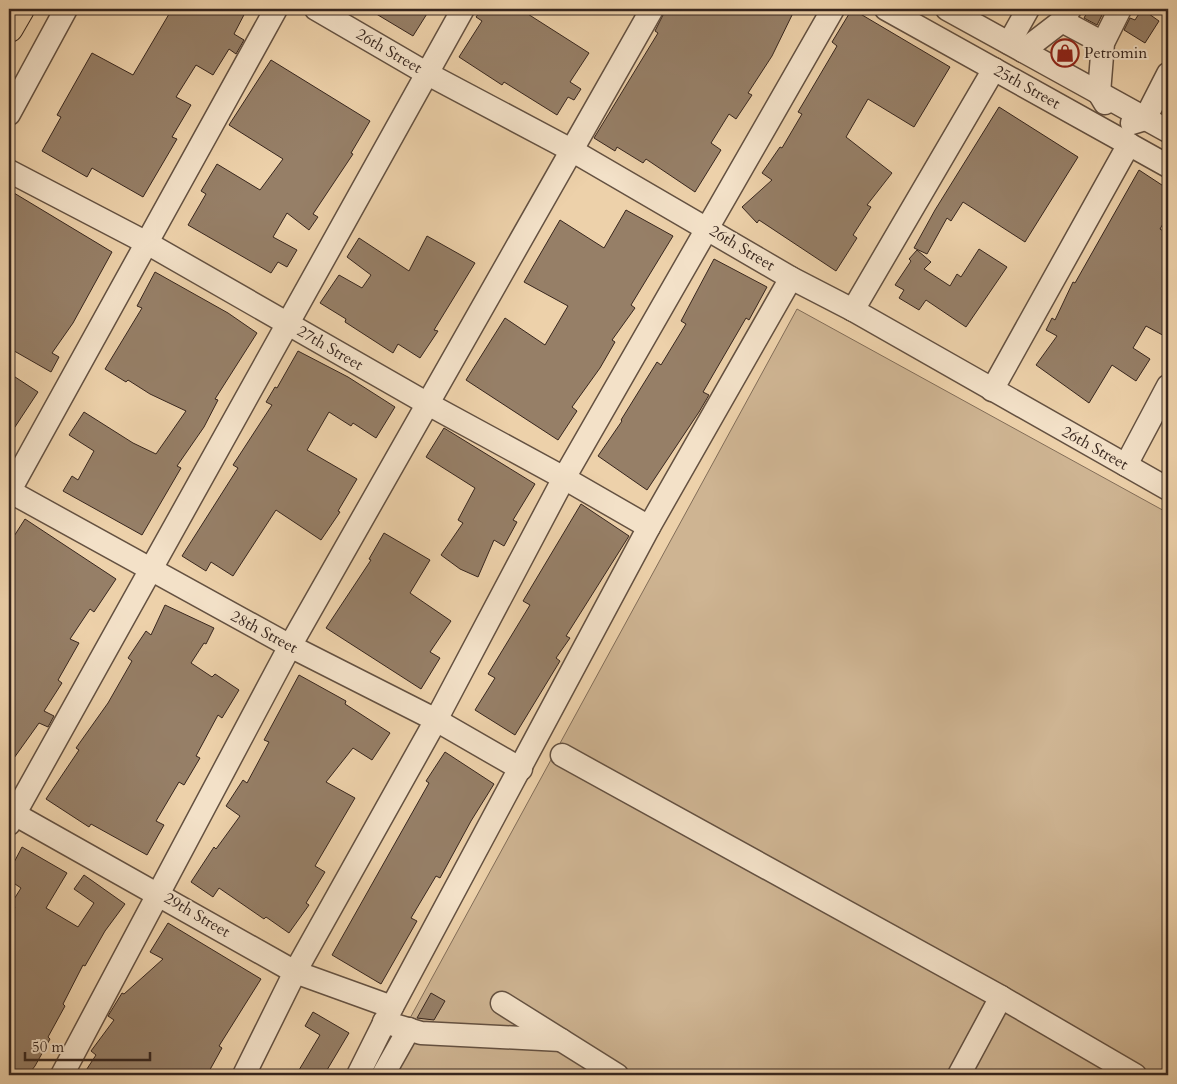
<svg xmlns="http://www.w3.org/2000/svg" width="1177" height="1084" font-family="Cardo,serif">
  <rect width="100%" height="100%" fill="#edd1aa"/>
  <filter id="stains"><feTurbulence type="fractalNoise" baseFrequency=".004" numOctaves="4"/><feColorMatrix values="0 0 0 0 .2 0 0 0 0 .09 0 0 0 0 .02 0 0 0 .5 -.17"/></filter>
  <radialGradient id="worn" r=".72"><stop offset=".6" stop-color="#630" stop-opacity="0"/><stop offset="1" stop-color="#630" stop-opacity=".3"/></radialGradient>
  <path fill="#ceb492" stroke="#826d58" d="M 797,309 L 1168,513 L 1168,1075 L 379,1075 Z"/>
  <g fill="#967f67" stroke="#37261e">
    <path d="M 172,9 L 247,9 L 234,34 L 244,40 L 236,54 L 229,49 L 213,75 L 196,65 L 176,97 L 191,105 L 172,137 L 177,139 L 143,197 L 92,168 L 87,177 L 42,151 L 61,117 L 57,115 L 92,53 L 133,75 Z"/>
    <path d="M 368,9 L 430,9 L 413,36 Z"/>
    <path d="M 482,9 L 520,9 L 589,53 L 570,82 L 581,89 L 574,100 L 568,97 L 557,115 L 504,82 L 502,85 L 459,57 L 482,21 L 476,17 Z"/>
    <path d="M 666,9 L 795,9 L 772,56 L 748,93 L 752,95 L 736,119 L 729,114 L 711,143 L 721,150 L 695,192 L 646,159 L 643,163 L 617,147 L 615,151 L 594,138 L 658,33 L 655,31 Z"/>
    <path d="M 852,9 L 950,67 L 914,127 L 868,99 L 846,137 L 892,173 L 867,205 L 871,207 L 853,235 L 857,238 L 836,271 L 759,220 L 757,223 L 742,207 L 772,180 L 762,173 L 780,147 L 782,148 L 802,114 L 798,112 L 837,46 L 832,42 Z"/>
    <path d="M 1089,9 L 1105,9 L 1097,25 L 1084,18 Z"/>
    <path d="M 1142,9 L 1159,21 L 1145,43 L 1124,30 L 1130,18 L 1135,20 Z"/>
    <path d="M 271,60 L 370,121 L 351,153 L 353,154 L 313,214 L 318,217 L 309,230 L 287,213 L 273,237 L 297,250 L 287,267 L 278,262 L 271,273 L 188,225 L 206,194 L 201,191 L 217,164 L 260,190 L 283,159 L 229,125 Z"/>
    <path d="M 999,107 L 1078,157 L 1025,242 L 963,202 L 951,221 L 947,218 L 927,254 L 914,248 L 935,210 Z"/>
    <path d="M 1139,170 L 1168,189 L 1168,215 L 1160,229 L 1168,234 L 1168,338 L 1146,326 L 1133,348 L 1150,359 L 1136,381 L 1112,365 L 1089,403 L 1036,365 L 1057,336 L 1046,330 L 1052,318 L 1055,320 L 1073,282 L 1075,283 Z"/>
    <path d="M 9,190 L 112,252 L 73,323 L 52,353 L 59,357 L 51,372 L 9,348 Z"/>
    <path d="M 626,210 L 673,236 L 631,305 L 635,308 L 612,340 L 615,342 L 600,368 L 572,407 L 577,411 L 558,440 L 466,380 L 505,318 L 545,345 L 568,306 L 524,282 L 560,220 L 604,248 Z"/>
    <path d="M 427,236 L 475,263 L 434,330 L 438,331 L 420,358 L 398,344 L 393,353 L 345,322 L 346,319 L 320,303 L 339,275 L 362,288 L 371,275 L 347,257 L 359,238 L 409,271 Z"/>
    <path d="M 979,249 L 1007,267 L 966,327 L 926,300 L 919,310 L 899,298 L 904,290 L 895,285 L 911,261 L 909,259 L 917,250 L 931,262 L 924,269 L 950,286 L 957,274 L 961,277 Z"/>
    <path d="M 714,259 L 767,287 L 749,320 L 746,318 L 703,392 L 709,395 L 699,412 L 647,490 L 598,456 L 622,421 L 621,420 L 657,362 L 661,365 L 686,324 L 681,321 Z"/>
    <path d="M 155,272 L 228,313 L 257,333 L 215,399 L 218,400 L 204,427 L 177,466 L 181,468 L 142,535 L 63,491 L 72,476 L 78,480 L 94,451 L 69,435 L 84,412 L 133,443 L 156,454 L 186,411 L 150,394 L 128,380 L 126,382 L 105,369 L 142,308 L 137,306 Z"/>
    <path d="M 298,351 L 348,377 L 395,407 L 376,438 L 353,423 L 351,426 L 329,412 L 307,450 L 357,479 L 338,511 L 340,512 L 321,540 L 276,510 L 233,576 L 211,562 L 206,571 L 182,556 L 238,468 L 233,465 L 272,405 L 266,402 L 275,387 L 277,388 Z"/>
    <path d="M 9,373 L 38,392 L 9,436 Z"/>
    <path d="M 444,428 L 535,484 L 513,520 L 517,522 L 504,546 L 494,540 L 478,577 L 460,569 L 441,555 L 463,523 L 458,520 L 475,488 L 426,457 Z"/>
    <path d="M 581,504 L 629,536 L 566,636 L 570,638 L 556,658 L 560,661 L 515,735 L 475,710 L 495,678 L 488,674 L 530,605 L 523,601 Z"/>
    <path d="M 25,519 L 116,579 L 94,612 L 90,609 L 70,639 L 79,643 L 58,680 L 62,683 L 44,711 L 54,716 L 48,727 L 39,723 L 9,765 L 9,544 Z"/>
    <path d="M 384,533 L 430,560 L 410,593 L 451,621 L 430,652 L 440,658 L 421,689 L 326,628 L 371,560 L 369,559 Z"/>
    <path d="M 165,605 L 214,628 L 206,644 L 204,643 L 191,663 L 212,677 L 215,674 L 239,690 L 222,718 L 218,715 L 196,756 L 200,758 L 184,785 L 179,782 L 156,821 L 164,825 L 147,855 L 91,824 L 89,827 L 46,799 L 79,750 L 76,748 L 108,703 L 132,661 L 128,658 L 146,631 L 151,635 Z"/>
    <path d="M 299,675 L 346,701 L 345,704 L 390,733 L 372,760 L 353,748 L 326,782 L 355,798 L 315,866 L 325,872 L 306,903 L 309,905 L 289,933 L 266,917 L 264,919 L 219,888 L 213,897 L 191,882 L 214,847 L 216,849 L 240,816 L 226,806 L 243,780 L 247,783 L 269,742 L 264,740 Z"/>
    <path d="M 445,752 L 494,784 L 471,821 L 440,878 L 436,876 L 411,918 L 417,921 L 381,984 L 332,955 L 429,783 L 426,781 Z"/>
    <path d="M 22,847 L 67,873 L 46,908 L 78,927 L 94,903 L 74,889 L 84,875 L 125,904 L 105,931 L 85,966 L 83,965 L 63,1004 L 65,1006 L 48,1037 L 50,1039 L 35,1066 L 28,1075 L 9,1075 L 9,918 L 15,907 L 11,904 L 21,888 L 9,880 L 9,872 Z"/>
    <path d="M 168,923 L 261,979 L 219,1046 L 222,1048 L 207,1075 L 83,1075 L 96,1055 L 91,1051 L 114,1020 L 108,1016 L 122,993 L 124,994 L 163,959 L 150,952 Z"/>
    <path d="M 431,993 L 445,1001 L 434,1020 L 417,1018 Z"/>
    <path d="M 313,1012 L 349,1033 L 324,1075 L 296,1075 L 320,1035 L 305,1026 Z"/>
  </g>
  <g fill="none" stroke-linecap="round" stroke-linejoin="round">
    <g stroke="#645141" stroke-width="25">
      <g id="minor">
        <path d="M 316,9 L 426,73 L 573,151 L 791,278 L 853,310 L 1168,489"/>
        <path d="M 886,9 L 1168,166"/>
        <path d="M 947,9 L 1168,131"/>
        <path d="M 1062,21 L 1103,43"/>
        <path d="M 1009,43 L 1028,9"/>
        <path d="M 1023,51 L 1062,21 L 1070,9"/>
        <path d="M 1105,103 L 1099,93 L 1103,43 L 1120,9"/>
        <path d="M 9,114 L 66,9"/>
        <path d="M 1132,123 L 1145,119 L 1168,74"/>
        <path d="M 9,171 L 147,243 L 428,404 L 564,478 L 649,527"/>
        <path d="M 853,310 L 994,69"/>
        <path d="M 992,390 L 1129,144"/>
        <path d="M 1126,465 L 1168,386"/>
        <path d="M 9,491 L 290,646 L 436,720 L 521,769"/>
        <path d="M 9,492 L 276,9"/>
        <path d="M 562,755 L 1001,997 L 1135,1075"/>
        <path d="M 9,811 L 295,972 L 392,1007"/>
        <path d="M 9,824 L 463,9"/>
        <path d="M 502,1003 L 617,1075"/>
        <path d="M 384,1022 L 421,1033 L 561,1040"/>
        <path d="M 62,1075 L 290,646 L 652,9"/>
        <path d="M 244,1075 L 295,972 L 436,720 L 564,478 L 833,9"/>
        <path d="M 358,1075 L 392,1007 L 649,527 L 791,278"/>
        <path d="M 383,1075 L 409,1029"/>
        <path d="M 959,1075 L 1001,997"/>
      </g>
    </g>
    <g stroke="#37261e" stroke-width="30">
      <path id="highway" d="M 9,28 L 20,9"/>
    </g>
    <use href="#minor" stroke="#f3e1c8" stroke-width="22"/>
    <use href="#highway" stroke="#edd1aa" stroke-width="28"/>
  </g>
  <defs>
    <g id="shop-ring" transform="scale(1.4375)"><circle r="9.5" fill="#f3e1c8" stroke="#8f2418" stroke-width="1.5"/><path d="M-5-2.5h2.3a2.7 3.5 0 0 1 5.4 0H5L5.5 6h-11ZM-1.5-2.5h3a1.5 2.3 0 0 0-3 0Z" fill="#8f2418"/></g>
  </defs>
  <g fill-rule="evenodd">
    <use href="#shop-ring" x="1065" y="53"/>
  </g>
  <g text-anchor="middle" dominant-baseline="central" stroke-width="4" stroke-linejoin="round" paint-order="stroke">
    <g font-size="16" fill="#37261e" stroke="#f3e1c8">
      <text transform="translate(389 51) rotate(30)">26th Street</text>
      <text transform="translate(1027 87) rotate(29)">25th Street</text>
      <text transform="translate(742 248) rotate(31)">26th Street</text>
      <text transform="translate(330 348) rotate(30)">27th Street</text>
      <text transform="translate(1095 448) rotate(29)">26th Street</text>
      <text transform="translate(264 632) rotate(28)">28th Street</text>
      <text transform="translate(197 915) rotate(30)">29th Street</text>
    </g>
    <g font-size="16" fill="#37261e" stroke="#f3e1c8" text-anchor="start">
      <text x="1084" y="53">Petromin</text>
    </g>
  </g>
  <rect width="1177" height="1084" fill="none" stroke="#edd1aa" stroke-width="30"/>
  <rect x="10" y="10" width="1157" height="1064" fill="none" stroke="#37261e" stroke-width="2.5"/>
  <rect x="15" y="15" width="1147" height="1054" fill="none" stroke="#37261e"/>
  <path d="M25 1052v8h125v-8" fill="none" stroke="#37261e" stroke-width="2.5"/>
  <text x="32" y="1052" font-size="15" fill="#37261e" stroke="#f3e1c8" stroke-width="4" paint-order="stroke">50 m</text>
  <rect width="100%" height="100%" filter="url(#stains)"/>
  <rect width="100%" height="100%" fill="url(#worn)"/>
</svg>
